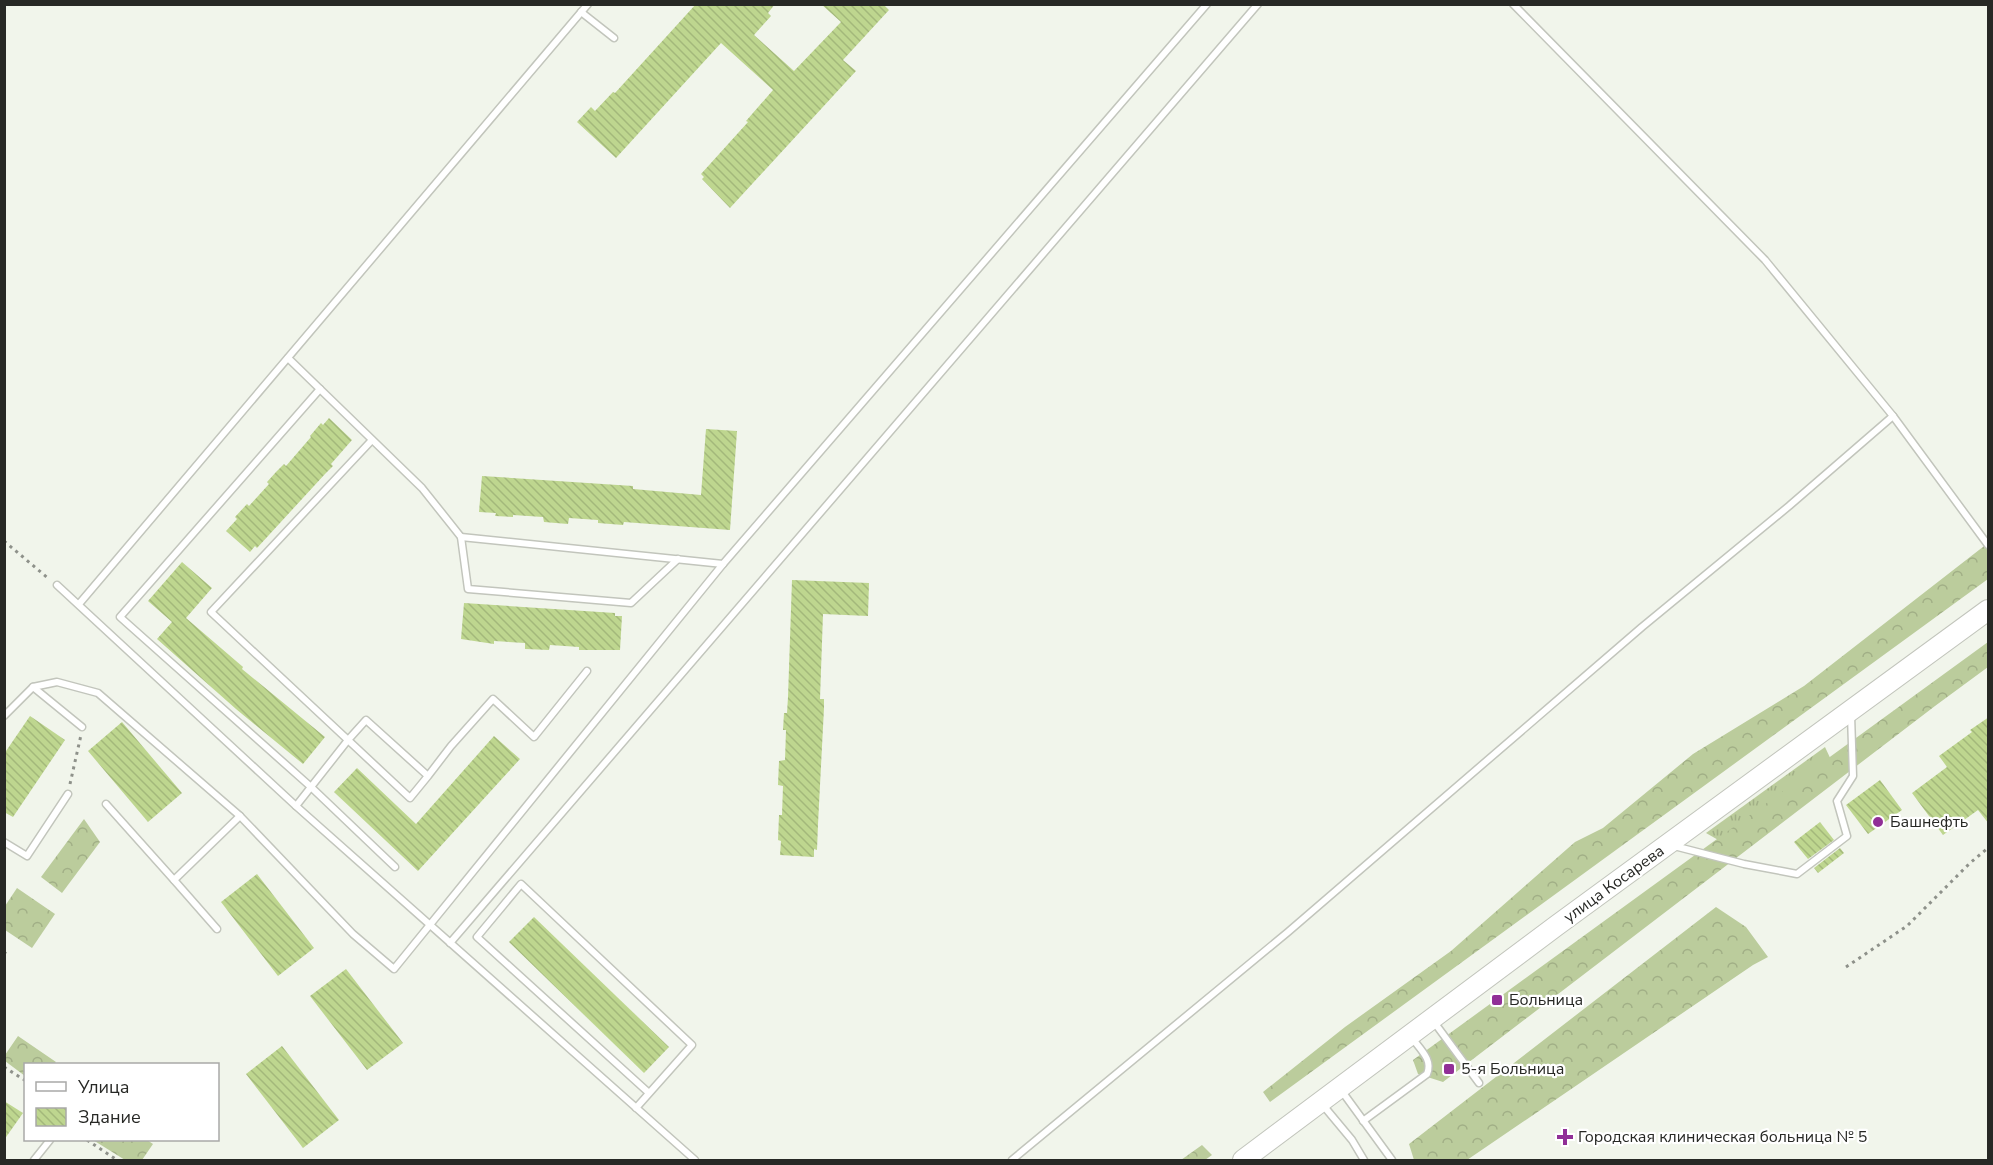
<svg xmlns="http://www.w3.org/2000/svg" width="1993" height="1165" font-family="'Nunito Sans',sans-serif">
  <defs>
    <pattern id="grass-tufts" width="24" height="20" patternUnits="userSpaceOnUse" patternTransform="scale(1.5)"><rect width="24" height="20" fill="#bbcc9c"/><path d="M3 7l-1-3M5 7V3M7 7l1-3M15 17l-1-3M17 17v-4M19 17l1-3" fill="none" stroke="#a1af86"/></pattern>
    <pattern id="forest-crowns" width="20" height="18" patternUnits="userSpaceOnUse" patternTransform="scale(1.5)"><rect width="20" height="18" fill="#bbcc9c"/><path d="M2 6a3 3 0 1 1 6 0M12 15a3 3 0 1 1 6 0" fill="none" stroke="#a1af86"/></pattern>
    <pattern id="building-back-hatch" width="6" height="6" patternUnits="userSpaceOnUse" patternTransform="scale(1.5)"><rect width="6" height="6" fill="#bed68f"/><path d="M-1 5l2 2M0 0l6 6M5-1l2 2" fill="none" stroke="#a3b87b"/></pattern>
  </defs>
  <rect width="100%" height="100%" fill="#f1f5eb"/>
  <path fill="url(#grass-tufts)" d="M 1825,747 L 1832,762 L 1720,841 L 1706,833 Z"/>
  <g fill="url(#forest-crowns)">
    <path d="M 1988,543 L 1988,579 L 1270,1102 L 1263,1092 L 1345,1027 L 1451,951 L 1575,842 L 1603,828 L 1693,754 L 1804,686 Z"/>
    <path d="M 1988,642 L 1988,667 L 1935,706 L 1443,1082 L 1418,1074 L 1413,1060 Z"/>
    <path d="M 84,819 L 100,842 L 62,893 L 41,877 Z"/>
    <path d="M 17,888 L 55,914 L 32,948 L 5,930 L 5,906 Z"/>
    <path d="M 1716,907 L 1746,927 L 1768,957 L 1753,965 L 1467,1160 L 1414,1160 L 1409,1144 Z"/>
    <path d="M 18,1036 L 56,1062 L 54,1064 L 26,1064 L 25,1076 L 5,1061 L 5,1055 Z"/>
    <path d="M 93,1140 L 147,1140 L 153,1144 L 142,1160 L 125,1160 Z"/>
    <path d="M 1202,1145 L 1212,1155 L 1205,1160 L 1181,1160 Z"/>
  </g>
  <g fill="url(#building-back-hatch)">
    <path d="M 696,4 L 775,4 L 768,13 L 771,16 L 754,35 L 794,71 L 841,22 L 821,4 L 883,4 L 889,10 L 843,60 L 856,71 L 730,208 L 702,179 L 704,177 L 701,174 L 748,122 L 746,121 L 773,90 L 721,43 L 616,158 L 577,122 L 591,107 L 595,111 L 613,92 L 615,93 Z"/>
    <path d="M 329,418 L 352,440 L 331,464 L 333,466 L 325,474 L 257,548 L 255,546 L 250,552 L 226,531 L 237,519 L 235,517 L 247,504 L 249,506 L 269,484 L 267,482 L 276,472 L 284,464 L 286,466 L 311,437 L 310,436 L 321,423 L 323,425 Z"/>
    <path d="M 706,429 L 737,431 L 730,530 L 624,522 L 623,525 L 598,523 L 598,520 L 569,518 L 568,524 L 544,522 L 543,517 L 513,515 L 513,517 L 495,516 L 496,513 L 479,512 L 482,476 L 633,486 L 633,489 L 701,495 Z"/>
    <path d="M 182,562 L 212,588 L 186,618 L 243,667 L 242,669 L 325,737 L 303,764 L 236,709 L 157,639 L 172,622 L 148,601 Z"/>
    <path d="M 792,580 L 869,583 L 868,616 L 823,614 L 820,699 L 824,699 L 824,708 L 818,824 L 817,850 L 814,849 L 814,857 L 780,855 L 781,841 L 778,840 L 779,815 L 782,815 L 783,786 L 778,785 L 779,761 L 785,760 L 786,730 L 783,730 L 784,713 L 787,713 L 788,697 Z"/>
    <path d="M 464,603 L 615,613 L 615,616 L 622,616 L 620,650 L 579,650 L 579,647 L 550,645 L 549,650 L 525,649 L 525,643 L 494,641 L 494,644 L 461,639 Z"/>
    <path d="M 30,716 L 65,740 L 13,817 L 4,812 L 4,754 Z"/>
    <path d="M 1989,717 L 1989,824 L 1978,810 L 1943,835 L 1912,793 L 1947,767 L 1939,756 L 1972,732 L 1970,730 Z"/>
    <path d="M 122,722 L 182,793 L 148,822 L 88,751 Z"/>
    <path d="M 494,736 L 520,759 L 418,871 L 334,792 L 357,768 L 416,824 Z"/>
    <path d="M 1880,780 L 1902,810 L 1868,834 L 1846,805 Z"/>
    <path d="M 1820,822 L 1834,840 L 1808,859 L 1794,842 Z"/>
    <path d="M 1840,848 L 1844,853 L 1818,873 L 1814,868 Z"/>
    <path d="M 257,874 L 314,948 L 278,976 L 221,902 Z"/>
    <path d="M 534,917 L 669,1047 L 644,1073 L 509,942 Z"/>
    <path d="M 346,969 L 403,1043 L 367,1070 L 310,996 Z"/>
    <path d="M 282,1046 L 339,1120 L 303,1148 L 246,1074 Z"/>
    <path d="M 4,1101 L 23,1113 L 4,1140 Z"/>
  </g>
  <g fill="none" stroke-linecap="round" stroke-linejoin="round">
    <g stroke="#c2c5bc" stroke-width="9">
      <g id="lane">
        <path d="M 1513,4 L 1765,260 L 1893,416 L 1988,545"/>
        <path d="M 581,12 L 614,38"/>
        <path d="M 288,358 L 422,488 L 461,537 L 468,589 L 631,603 L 678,559"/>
        <path d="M 320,389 L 120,617 L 311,787 L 395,867"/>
        <path d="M 723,564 L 1207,4"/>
        <path d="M 57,585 L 296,806 L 695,1160"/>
        <path d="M 79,604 L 588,4"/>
        <path d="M 33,687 L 57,682 L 98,693 L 240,816 L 353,934 L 394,969 L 723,564 L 461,537"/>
        <path d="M 4,716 L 33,687 L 82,727"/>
        <path d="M 428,776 L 410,798 L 348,740 L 366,720 L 428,776 L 451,746 L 493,699 L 534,737 L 587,671"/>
        <path d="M 106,804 L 174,880 L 240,816"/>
        <path d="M 296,806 L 348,740 L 211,612 L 372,440"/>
        <path d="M 4,842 L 27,856 L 68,794"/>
        <path d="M 1674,846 L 1744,864 L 1797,874 L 1847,836 L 1837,801 L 1853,776 L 1851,715"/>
        <path d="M 174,880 L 217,929"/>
        <path d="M 450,943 L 1258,4"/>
        <path d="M 1434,1022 L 1479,1083"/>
        <path d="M 1341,1090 L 1392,1160"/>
        <path d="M 1322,1104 L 1352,1140 L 1364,1160"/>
        <path d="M 636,1108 L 692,1045 L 521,884 L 477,937 L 649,1093"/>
        <path d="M 1363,1121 L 1427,1074 C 1433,1060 1421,1050 1412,1038"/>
        <path d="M 34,1160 L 50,1140"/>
        <path d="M 1012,1160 L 1288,932 L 1642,627 L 1789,506 L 1893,416"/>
      </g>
    </g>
    <g stroke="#c2c5bc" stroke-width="22">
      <path id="primary" d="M 1243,1160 L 1556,926 L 1988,610"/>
    </g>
    <g stroke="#8e918a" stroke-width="3" stroke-dasharray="3 4.5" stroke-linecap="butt">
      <path d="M 4,541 L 49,579"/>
      <path d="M 70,784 L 81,735"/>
      <path d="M 4,954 L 7,950"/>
      <path d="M 1846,967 L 1907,926 L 1970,863 L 1988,848"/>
      <path d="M 4,1067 L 26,1081"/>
      <path d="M 87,1140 L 117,1160"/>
    </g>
    <use href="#lane" stroke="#fff" stroke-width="6"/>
    <use href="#primary" stroke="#fff" stroke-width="20"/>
  </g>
  <g fill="#912f97" stroke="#fff" stroke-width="2">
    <circle cx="1878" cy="822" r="6"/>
    <rect x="1491" y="994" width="12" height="12" rx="3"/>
    <rect x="1443" y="1063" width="12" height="12" rx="3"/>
    <path d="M1562 1128h6v6h6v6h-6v6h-6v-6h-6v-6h6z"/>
  </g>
  <g text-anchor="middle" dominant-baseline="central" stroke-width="4.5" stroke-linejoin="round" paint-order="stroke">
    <g font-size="16" fill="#272825" stroke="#fff" text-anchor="start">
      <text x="1890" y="822">Башнефть</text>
      <text x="1509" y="1000">Больница</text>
      <text x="1461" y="1069">5-я Больница</text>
      <text x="1578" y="1137">Городская клиническая больница № 5</text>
    </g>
    <g font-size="16" fill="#272825" stroke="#fff">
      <text transform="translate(1614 884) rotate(-36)">улица Косарева</text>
    </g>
  </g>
  <rect width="1993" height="1165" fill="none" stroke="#272825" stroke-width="12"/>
  <rect x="24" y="1063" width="195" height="78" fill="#ffffff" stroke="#a9a9a8" stroke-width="1.5"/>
  <rect x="36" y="1082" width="30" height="9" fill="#ffffff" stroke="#a9a9a8" stroke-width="1.5"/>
  <text x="78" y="1093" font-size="18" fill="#272825">Улица</text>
  <rect x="36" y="1108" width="30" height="18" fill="url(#building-back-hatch)" stroke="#a9a9a8" stroke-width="1.5"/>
  <text x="78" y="1123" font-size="18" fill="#272825">Здание</text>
</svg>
